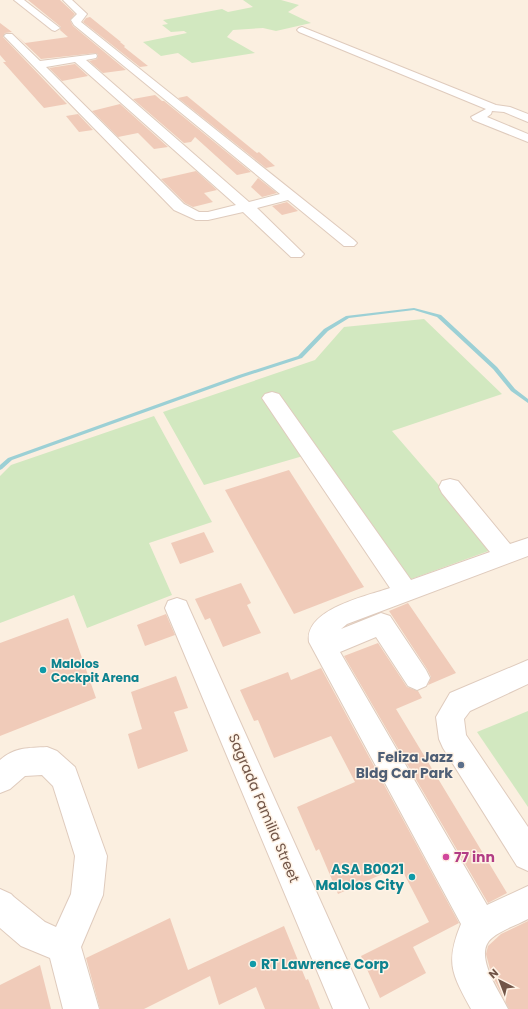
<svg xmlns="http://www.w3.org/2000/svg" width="528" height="1009" font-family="Poppins,sans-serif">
  <rect width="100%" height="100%" fill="#fbefe0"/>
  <g fill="#d2e8c0">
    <path d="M 243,0 L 281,0 L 299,5 L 288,12 L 311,23 L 276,31 L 263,28 L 233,30 L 227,37 L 255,53 L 192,63 L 178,53 L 161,56 L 143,42 L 187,33 L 184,31 L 171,32 L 162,25 L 168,24 L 163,20 L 222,9 L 228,12 L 253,7 Z"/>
    <path d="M 424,319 L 502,394 L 392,431 L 494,549 L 392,586 L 303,456 L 204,485 L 163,412 L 315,360 L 344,327 Z"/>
    <path d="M 154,416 L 212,522 L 149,543 L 172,595 L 87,628 L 74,595 L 0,623 L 0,476 L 11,465 Z"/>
    <path d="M 528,711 L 528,807 L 477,732 Z"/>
  </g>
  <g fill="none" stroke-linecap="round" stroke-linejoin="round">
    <path fill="#9cd0d5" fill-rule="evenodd" d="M 414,308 L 441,315 L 497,367 L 515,389 L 528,399 L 528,403 L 511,391 L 493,369 L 437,317 L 414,310 L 349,318 L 328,331 L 302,358 L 243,377 L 12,460 L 2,469 L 0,470 L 0,465 L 8,458 L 239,375 L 298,356 L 324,329 L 346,316 Z"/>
  </g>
  <g fill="#f0cbb9">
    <path d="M 28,0 L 60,0 L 75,14 L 70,20 L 73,26 L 126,70 L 103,73 L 89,61 L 97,59 L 98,55 L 96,53 L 41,59 L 16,35 L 25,43 L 68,37 L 60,30 L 61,27 Z"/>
    <path d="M 90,17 L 121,42 L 120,42 L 125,46 L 124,47 L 148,66 L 140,67 L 83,22 L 86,18 Z"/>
    <path d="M 0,23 L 12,32 L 5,33 L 3,37 L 67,104 L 44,108 L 3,62 L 6,62 L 0,55 Z"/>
    <path d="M 75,64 L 88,76 L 62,81 L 49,68 Z"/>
    <path d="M 155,95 L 162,101 L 164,101 L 251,172 L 237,175 L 195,137 L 191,142 L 184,143 L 133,99 Z"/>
    <path d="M 187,96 L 257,153 L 259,152 L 275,166 L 266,168 L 178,98 Z"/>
    <path d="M 120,104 L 168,147 L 154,149 L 138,133 L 118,137 L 92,111 Z"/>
    <path d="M 78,114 L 93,130 L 79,132 L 66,116 Z"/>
    <path d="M 196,171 L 217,190 L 204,193 L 213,202 L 193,207 L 185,203 L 161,179 Z"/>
    <path d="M 258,178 L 277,193 L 262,197 L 251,187 Z"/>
    <path d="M 287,202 L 298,211 L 282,215 L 272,206 Z"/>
    <path d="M 289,470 L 364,587 L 294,614 L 225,490 Z"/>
    <path d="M 204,532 L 214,552 L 180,564 L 171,543 Z"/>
    <path d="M 241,583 L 251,603 L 247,605 L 261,633 L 223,647 L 210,618 L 205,620 L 195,599 Z"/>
    <path d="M 408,603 L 456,673 L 428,685 L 431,677 L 427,669 L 389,611 Z"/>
    <path d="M 166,614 L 175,635 L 145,646 L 137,625 Z"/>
    <path d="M 68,618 L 96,698 L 0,736 L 0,643 Z"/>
    <path d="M 378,643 L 407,687 L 418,691 L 422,698 L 396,709 L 507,893 L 488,903 L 344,656 Z"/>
    <path d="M 321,668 L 459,923 L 413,947 L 426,973 L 380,998 L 361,956 L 429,922 L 400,866 L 338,894 L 319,849 L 316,851 L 297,807 L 355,782 L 331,736 L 274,758 L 258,720 L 254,721 L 240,690 L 288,672 L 291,680 Z"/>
    <path d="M 176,676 L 188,708 L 174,712 L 188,751 L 138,769 L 128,734 L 142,729 L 131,692 Z"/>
    <path d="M 170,918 L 188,970 L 284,926 L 306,980 L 308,979 L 320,1009 L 265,1009 L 256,987 L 219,1005 L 210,976 L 144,1009 L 100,1009 L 86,958 Z"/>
    <path d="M 528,921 L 528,1009 L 509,1009 L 491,973 L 486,954 L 488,946 L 501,934 Z"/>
    <path d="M 40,965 L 51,1009 L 0,1009 L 0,985 Z"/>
  </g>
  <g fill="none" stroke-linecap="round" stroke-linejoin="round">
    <g stroke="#dfcbbd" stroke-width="2">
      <g id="minor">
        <path d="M 14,0 L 24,0 L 60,28 L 55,31 L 52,30 Z"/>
        <path d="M 63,0 L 72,0 L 87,14 L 81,22 L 354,240 L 357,243 L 354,246 L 344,246 L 288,200 L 257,208 L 301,251 L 304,254 L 301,257 L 291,257 L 243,212 L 208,220 L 196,220 L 174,210 L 6,38 L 4,36 L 6,34 L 12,34 L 40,61 L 96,54 L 97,56 L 96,58 L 86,60 L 249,202 L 280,194 L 74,25 L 71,20 L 77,14 ZM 75,62 L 236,205 L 208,212 L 199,212 L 184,204 L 46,67 Z"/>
        <path d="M 302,27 L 496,105 L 510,107 L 528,114 L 528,122 L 504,112 L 492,111 L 491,114 L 487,117 L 528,134 L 528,142 L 473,120 L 471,117 L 486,109 L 299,32 L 297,30 L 299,28 Z"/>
        <path d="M 272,392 L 279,394 L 411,580 L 490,552 L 442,493 L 439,487 L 442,481 L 450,479 L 458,481 L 510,544 L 528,538 L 528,556 L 347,624 L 341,629 L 381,613 L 390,616 L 426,670 L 430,678 L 426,686 L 417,690 L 408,686 L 376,637 L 340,652 L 487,905 L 528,886 L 528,919 C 517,925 501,930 492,938 C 472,954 500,992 508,1009 L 471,1009 C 452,974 445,963 461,924 L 309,642 C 304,609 367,596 390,588 L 262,398 L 265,394 Z"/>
        <path d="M 177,598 L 186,601 L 189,608 L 369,1009 L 333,1009 L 165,608 L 168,601 Z"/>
        <path d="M 528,660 L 528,684 L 470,711 L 464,719 L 466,735 L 528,827 L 528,871 L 517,866 L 443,748 L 439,739 L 436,717 L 450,693 Z"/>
        <path d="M 47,747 L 57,751 L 75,767 L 107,856 L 103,895 L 81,947 L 99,1009 L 63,1009 L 50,958 L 21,946 L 0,928 L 0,889 L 11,894 L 14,897 L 45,922 L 56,927 L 71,894 L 75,856 L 53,786 L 42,775 L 25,776 L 10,789 L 0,793 L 0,760 C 15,747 28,748 47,747 Z"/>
      </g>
    </g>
    <use href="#minor" fill="#fff" fill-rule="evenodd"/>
  </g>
  <g fill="#0f9aa8" stroke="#fff3e6" stroke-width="1.5">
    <circle cx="43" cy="670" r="4"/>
    <circle cx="412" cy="877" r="4"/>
    <circle cx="253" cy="964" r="4"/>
  </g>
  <circle fill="#5c6f8a" stroke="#fff3e6" stroke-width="1.5" cx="461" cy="765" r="4"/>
  <circle fill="#d1479c" stroke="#fff3e6" stroke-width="1.5" cx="446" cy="857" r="4"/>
  <g text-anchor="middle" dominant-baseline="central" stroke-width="3" stroke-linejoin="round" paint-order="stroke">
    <g font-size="12" font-weight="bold" fill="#0d838f" stroke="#fff3e6" text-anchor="start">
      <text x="51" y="663">Malolos<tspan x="51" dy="14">Cockpit Arena</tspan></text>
    </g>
    <g font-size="14" font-weight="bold" fill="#4e5e75" stroke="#fff3e6" text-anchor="end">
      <text x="453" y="757">Feliza Jazz<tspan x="453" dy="16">Bldg Car Park</tspan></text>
    </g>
    <g font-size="14" fill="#715548" stroke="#fff3e6">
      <text transform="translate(264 808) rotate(67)">Sagrada Familia Street</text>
    </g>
    <g font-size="14" font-weight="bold" fill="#b23c85" stroke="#fff3e6" text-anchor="start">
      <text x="454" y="857">77 inn</text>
    </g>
    <g font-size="14" font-weight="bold" fill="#0d838f" stroke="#fff3e6" text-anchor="end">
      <text x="404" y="869">ASA B0021<tspan x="404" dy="16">Malolos City</tspan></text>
      <text x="261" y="964" text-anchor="start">RT Lawrence Corp</text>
    </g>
  </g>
  <g transform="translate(500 981) rotate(318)" stroke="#fff3e6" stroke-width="3" paint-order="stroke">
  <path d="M0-3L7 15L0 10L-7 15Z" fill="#715548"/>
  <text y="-6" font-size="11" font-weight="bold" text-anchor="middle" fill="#715548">N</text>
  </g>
</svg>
